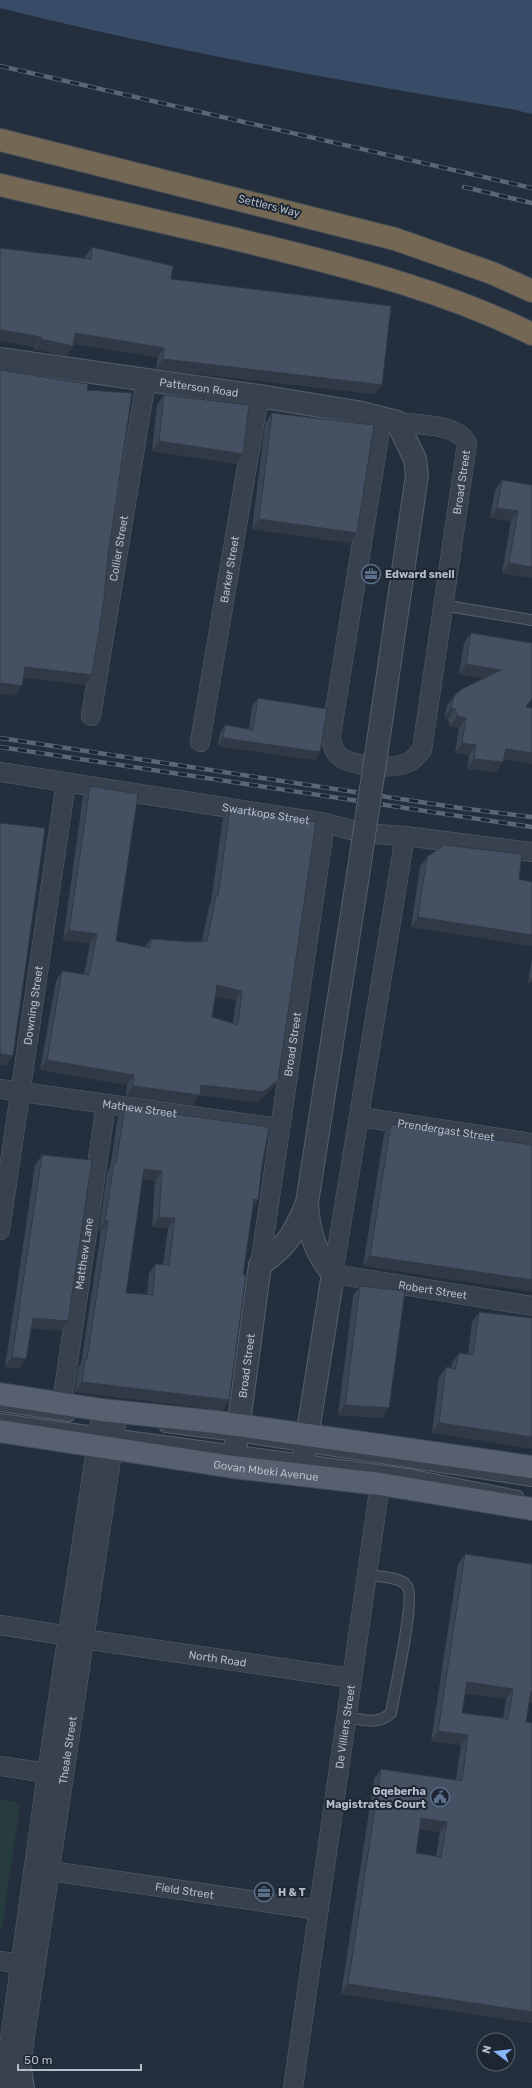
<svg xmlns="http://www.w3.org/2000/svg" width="532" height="2088" font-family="Rubik,sans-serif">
  <rect width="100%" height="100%" fill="#242f3e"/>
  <path fill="#263c3f" d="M 0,1799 L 16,1802 L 20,1805 L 2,1929 L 0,1929 Z"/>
  <path fill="#394c67" d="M 0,0 L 532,0 L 532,114 L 511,109 C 339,81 168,50 0,8 Z"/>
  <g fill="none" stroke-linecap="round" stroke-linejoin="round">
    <g stroke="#565f6c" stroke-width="12">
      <g id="service">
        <path d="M 442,605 L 532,620"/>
        <path d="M 0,1406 L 69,1416"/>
        <path d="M 0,1419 L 407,1474 L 518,1496"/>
        <path d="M 165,1427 L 237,1436 L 532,1481"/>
        <path d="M 345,1717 C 362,1719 377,1726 391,1713 C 394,1694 416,1597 407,1586 C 400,1576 378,1577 367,1575"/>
      </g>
    </g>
    <g stroke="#565f6c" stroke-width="20">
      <g id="minor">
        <path id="s1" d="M 382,418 L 331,735 C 331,742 333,749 338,755 C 350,767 394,770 409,762 C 414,760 418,754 422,750 L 467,444 C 459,423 416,425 397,422"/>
        <path id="s2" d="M 91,716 L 146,381"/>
        <path id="s3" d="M 200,742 L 259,396"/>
        <path id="s4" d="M 0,772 L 325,823 L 363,833 L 405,836 L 532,852"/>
        <path id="s5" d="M 405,836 L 333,1274 L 532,1306"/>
        <path id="s6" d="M 0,1089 L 279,1128"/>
        <path id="s7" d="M 360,1117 L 532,1143"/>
        <path id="s8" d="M 0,1230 L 66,782"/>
        <path id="s9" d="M 260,1265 L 325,823"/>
        <path id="s10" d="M 62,1403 L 106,1104"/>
        <path d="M 0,1625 L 69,1636"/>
        <path id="s11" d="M 84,1639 L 350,1678"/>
        <path d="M 0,1766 L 47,1773"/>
        <path id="s12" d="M 50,1871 L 318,1910"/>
        <path d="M 0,1961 L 21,1964"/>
        <path d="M 0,2080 L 6,2068 L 47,1773 L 102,1410"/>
        <path id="s13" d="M 15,2084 L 20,2070 L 118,1412"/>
        <path id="s14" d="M 293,2088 L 380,1484"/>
      </g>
    </g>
    <g stroke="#565f6c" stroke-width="24">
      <g id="tertiary">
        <path id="s15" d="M 0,359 L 259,396 L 357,412 L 397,422 L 415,459 L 417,475 L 380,729"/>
        <path id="s16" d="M 233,1467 L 260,1265 C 288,1245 294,1234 307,1203"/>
        <path d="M 301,1475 L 333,1274 C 314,1250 309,1233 307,1203 L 358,875"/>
        <path d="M 20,2070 L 23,2088"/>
      </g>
    </g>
    <g stroke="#414a57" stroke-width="24">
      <g id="primary">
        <path d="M 0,1394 L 102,1410 L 216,1422 L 532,1467"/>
        <path id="s17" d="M 0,1431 L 233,1467 L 380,1484 L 532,1509"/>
      </g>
    </g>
    <g stroke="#434c59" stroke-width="24">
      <g id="motorway">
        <path d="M 0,140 L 395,239 L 492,273 L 532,291"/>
        <path d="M 0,185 C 89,206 179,225 268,247 C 358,269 449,293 532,334"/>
      </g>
    </g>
    <use href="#service" stroke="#38414e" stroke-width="10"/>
    <use href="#minor" stroke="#38414e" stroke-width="19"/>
    <use href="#tertiary" stroke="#38414e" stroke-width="22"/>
    <use href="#primary" stroke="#56606e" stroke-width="22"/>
    <use href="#motorway" stroke="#746855" stroke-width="22"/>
    <g stroke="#5a6575" stroke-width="4.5">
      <g id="rail">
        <path d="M 0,66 L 532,188"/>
        <path d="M 464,187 L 532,203"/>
        <path d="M 0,738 L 460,808 L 532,817"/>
        <path d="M 0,747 L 532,827"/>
      </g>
    </g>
    <use href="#rail" stroke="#1d2633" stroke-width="3" stroke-dasharray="9" stroke-linecap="butt"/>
    <g stroke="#565f6c" stroke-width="24" stroke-linecap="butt">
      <path id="tertiary-bridge" d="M 358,875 L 380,729"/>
    </g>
    <use href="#tertiary-bridge" stroke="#38414e" stroke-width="22"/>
  </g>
  <g fill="#3b4654" fill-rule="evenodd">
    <path d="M 92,247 L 171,279 L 375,394 L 156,369 L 158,357 L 74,344 L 66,356 L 34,349 L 34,347 L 85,259 L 85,257 Z"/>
    <path d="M 164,395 L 236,464 L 152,451 L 157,405 Z"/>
    <path d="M 272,413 L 350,543 L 252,529 L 265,423 Z"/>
    <path d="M 502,480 L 532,485 L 532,578 L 502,573 L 511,521 L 490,518 L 495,490 Z"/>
    <path d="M 471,633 L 526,707 L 503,762 L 496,772 L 467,769 L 469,755 L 455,753 L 459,728 L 450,726 L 448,719 L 444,718 L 447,706 L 454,696 L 484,678 L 459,674 L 464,643 Z"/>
    <path d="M 258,698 L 320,752 L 315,760 L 218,746 L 220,733 L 225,725 L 249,729 L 252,706 Z"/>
    <path d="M 90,786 L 116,941 L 145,947 L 151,939 L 193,942 L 202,941 L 209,906 L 211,902 L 223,818 L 230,808 L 278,1080 L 271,1090 L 257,1102 L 199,1095 L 193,1105 L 126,1096 L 127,1085 L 40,1070 L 56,981 L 62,971 L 84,974 L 90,943 L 63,940 L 83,796 ZM 215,996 L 236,1000 L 233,1023 L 212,1017 Z"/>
    <path d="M 427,857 L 519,879 L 532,882 L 532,946 L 411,927 L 420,867 Z"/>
    <path d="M 532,958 L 532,983 L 528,983 Z"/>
    <path d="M 125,1107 L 253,1208 L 243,1275 L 229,1400 L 222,1410 L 75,1392 L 78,1368 L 81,1364 L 101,1231 L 99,1230 L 107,1173 L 110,1168 L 118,1117 ZM 142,1179 L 155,1181 L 152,1227 L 168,1228 L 163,1265 L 155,1264 L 149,1274 L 147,1294 L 126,1293 Z"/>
    <path d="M 391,1124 L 532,1145 L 363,1266 L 384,1134 Z"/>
    <path d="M 42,1155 L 61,1331 L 31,1328 L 19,1369 L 5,1367 L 35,1165 Z"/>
    <path d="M 360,1286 L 382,1418 L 338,1415 L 353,1296 Z"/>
    <path d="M 479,1312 L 532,1318 L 432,1433 L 439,1377 L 446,1367 L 451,1368 L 452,1363 L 459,1353 L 468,1354 L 472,1322 Z"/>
    <path d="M 465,1554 L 532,1564 L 532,1703 L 529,1702 L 526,1722 L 532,2023 L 341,1994 L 374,1779 L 381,1769 L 456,1780 L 461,1745 L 431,1741 L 458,1564 ZM 465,1693 L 506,1699 L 503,1718 L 462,1713 ZM 420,1829 L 440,1832 L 436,1856 L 416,1853 Z"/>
  </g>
  <g fill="#303945">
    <path d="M 0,330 L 41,337 L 34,347 L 0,341 Z"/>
    <path d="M 75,333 L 164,348 L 158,357 L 68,343 Z"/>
    <path d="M 41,339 L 73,346 L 66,356 L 34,349 Z"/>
    <path d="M 163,359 L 382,385 L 375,394 L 156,369 Z"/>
    <path d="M 159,441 L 243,454 L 236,464 L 152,451 Z"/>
    <path d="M 497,508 L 518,511 L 511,521 L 490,518 Z"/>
    <path d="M 259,519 L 357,533 L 350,543 L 252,529 Z"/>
    <path d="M 509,563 L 532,567 L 532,578 L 502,573 Z"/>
    <path d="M 466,664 L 501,670 L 494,680 L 459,674 Z"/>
    <path d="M 25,667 L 92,675 L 85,685 L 18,677 Z"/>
    <path d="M 0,683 L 22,686 L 15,696 L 0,694 Z"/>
    <path d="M 451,708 L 455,709 L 448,719 L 444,718 Z"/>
    <path d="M 457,716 L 466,718 L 459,728 L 450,726 Z"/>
    <path d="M 223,738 L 320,752 L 315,760 L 218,746 Z"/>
    <path d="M 462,743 L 476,745 L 469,755 L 455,753 Z"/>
    <path d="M 506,749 L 532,753 L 532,764 L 499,759 Z"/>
    <path d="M 474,759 L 503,762 L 496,772 L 467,769 Z"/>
    <path d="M 418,917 L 532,935 L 532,946 L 411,927 Z"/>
    <path d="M 69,930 L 97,934 L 90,943 L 63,940 Z"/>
    <path d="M 532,977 L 532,983 L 528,983 Z"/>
    <path d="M 217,985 L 242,991 L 236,1000 L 210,994 Z"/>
    <path d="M 0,1054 L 13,1056 L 6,1066 L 0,1065 Z"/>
    <path d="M 47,1060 L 134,1075 L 127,1085 L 40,1070 Z"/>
    <path d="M 278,1080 L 271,1090 L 257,1102 L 199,1095 L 193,1105 L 126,1096 L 133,1086 L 201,1085 Z"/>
    <path d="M 144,1169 L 162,1171 L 155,1181 L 137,1179 Z"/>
    <path d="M 254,1199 L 258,1200 L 252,1210 Z"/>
    <path d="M 159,1217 L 175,1218 L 168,1228 L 152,1227 Z"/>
    <path d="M 105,1221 L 108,1221 L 101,1231 L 99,1230 Z"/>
    <path d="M 370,1256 L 532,1280 L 532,1292 L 363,1266 Z"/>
    <path d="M 33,1318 L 68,1321 L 61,1331 L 26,1328 Z"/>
    <path d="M 12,1357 L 26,1359 L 19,1369 L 5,1367 Z"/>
    <path d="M 82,1382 L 229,1400 L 222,1410 L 75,1392 Z"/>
    <path d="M 345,1405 L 389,1408 L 382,1418 L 338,1415 Z"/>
    <path d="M 439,1423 L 532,1437 L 532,1449 L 432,1433 Z"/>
    <path d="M 467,1682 L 513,1689 L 506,1699 L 460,1692 Z"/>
    <path d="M 531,1691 L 532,1692 L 532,1703 L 524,1701 Z"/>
    <path d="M 438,1731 L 468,1735 L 461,1745 L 431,1741 Z"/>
    <path d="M 421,1818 L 447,1822 L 440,1832 L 414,1828 Z"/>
    <path d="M 348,1984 L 532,2012 L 532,2023 L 341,1994 Z"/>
  </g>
  <g fill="#455162" stroke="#303945" fill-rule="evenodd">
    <path d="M 92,247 L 173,266 L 171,279 L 391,306 L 382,385 L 163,359 L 164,348 L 75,333 L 73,346 L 41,339 L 41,337 L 0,330 L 0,248 L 91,259 Z"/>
    <path d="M 0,370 L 88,384 L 87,390 L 132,393 L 108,556 L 104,599 L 92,675 L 25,667 L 22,686 L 0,683 Z"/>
    <path d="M 164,395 L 249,405 L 243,454 L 159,441 Z"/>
    <path d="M 272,413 L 374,425 L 357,533 L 259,519 Z"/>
    <path d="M 502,480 L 532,485 L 532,567 L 509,563 L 518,511 L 497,508 Z"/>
    <path d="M 471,633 L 532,643 L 532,698 L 526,707 L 532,708 L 532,753 L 506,749 L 503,762 L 474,759 L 476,745 L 462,743 L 466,718 L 457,716 L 455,709 L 451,708 L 454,696 L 462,689 L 501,670 L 466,664 Z"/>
    <path d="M 258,698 L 327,709 L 320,752 L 223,738 L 225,725 L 253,730 Z"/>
    <path d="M 90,786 L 138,794 L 116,941 L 150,948 L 151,939 L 193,942 L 207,941 L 216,896 L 218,896 L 230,808 L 316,822 L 278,1080 L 263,1092 L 201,1085 L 200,1095 L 133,1086 L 134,1075 L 47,1060 L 62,971 L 89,975 L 97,934 L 69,930 ZM 217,985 L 242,991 L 238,1025 L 212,1017 Z"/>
    <path d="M 0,823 L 45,828 L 13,1056 L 0,1054 Z"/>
    <path d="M 444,845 L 522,854 L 519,879 L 532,882 L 532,935 L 418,917 L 427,857 Z"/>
    <path d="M 125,1107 L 269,1127 L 262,1166 L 258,1200 L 254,1199 L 243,1275 L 246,1275 L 229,1400 L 82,1382 L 85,1359 L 87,1359 L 108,1221 L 105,1221 L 114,1163 L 116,1163 ZM 144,1169 L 162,1171 L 159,1217 L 175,1218 L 169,1265 L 155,1264 L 153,1295 L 126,1293 Z"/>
    <path d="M 391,1124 L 532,1145 L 532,1280 L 370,1256 Z"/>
    <path d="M 42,1155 L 92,1160 L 68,1321 L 33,1318 L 26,1359 L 12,1357 Z"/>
    <path d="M 360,1286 L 405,1291 L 389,1408 L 345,1405 Z"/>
    <path d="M 479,1312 L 532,1318 L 532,1437 L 439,1423 L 446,1367 L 455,1369 L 459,1353 L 473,1355 Z"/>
    <path d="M 465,1554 L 532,1564 L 532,1692 L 531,1691 L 526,1722 L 532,1723 L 532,2012 L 348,1984 L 381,1769 L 462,1781 L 468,1735 L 438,1731 ZM 467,1682 L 513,1689 L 508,1719 L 462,1713 ZM 421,1818 L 447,1822 L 441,1857 L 416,1853 Z"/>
  </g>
  <defs>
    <g id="office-ring" transform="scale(1)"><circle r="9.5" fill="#1d2633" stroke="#5c6f8a" stroke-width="1.5"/><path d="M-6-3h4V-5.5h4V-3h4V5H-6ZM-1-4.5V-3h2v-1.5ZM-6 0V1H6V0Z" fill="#5c6f8a"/></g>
    <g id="civic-ring" transform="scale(1)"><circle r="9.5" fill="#1d2633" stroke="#5c6f8a" stroke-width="1.5"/><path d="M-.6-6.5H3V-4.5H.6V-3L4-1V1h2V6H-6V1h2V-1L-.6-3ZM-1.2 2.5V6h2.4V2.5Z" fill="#5c6f8a"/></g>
  </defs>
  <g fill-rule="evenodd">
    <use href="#office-ring" x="371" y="574"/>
    <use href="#civic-ring" x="440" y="1797"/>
    <use href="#office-ring" x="264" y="1892"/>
  </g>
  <g text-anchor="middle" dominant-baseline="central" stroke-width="4" stroke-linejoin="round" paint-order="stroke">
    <g font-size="11" fill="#b4bcc9" stroke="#1d2633">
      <text transform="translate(269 206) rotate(14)">Settlers Way</text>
      <text stroke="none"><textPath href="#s15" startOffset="201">Patterson Road</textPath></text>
      <text stroke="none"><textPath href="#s1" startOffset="705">Broad Street</textPath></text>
      <text stroke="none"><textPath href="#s2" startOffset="170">Collier Street</textPath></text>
      <text stroke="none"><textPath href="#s3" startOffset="175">Barker Street</textPath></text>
      <text stroke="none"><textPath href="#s4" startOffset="269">Swartkops Street</textPath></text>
      <text stroke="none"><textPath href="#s8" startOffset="227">Downing Street</textPath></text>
      <text stroke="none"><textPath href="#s9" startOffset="223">Broad Street</textPath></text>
      <text stroke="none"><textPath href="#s6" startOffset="141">Mathew Street</textPath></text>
      <text stroke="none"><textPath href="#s7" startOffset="87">Prendergast Street</textPath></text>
      <text stroke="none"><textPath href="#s10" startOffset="151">Matthew Lane</textPath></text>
      <text stroke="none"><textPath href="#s5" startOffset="545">Robert Street</textPath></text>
      <text stroke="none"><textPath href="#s16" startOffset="102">Broad Street</textPath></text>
      <text stroke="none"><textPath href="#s17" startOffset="269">Govan Mbeki Avenue</textPath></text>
      <text stroke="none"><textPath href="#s11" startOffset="135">North Road</textPath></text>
      <text stroke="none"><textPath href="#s14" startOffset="365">De Villiers Street</textPath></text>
      <text stroke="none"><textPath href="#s13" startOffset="338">Theale Street</textPath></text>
      <text stroke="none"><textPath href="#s12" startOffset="136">Field Street</textPath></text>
    </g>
    <g font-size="11" font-weight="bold" fill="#b4bcc9" stroke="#1d2633" text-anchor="start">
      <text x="385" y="574">Edward snell</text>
      <text x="426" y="1791" text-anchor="end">Gqeberha<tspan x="426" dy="13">Magistrates Court</tspan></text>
      <text x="278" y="1892">H &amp; T</text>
    </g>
  </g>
  <g transform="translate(496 2052) rotate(285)"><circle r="19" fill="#1d2633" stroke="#59626f"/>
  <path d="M0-3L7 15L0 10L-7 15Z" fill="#8ab4f8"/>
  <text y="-6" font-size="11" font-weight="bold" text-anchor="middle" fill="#b4bcc9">N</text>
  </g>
  <path d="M18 2064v6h123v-6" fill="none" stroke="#b4bcc9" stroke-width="2"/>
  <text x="24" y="2064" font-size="12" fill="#b4bcc9" stroke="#1d2633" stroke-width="3" paint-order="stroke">50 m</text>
</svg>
